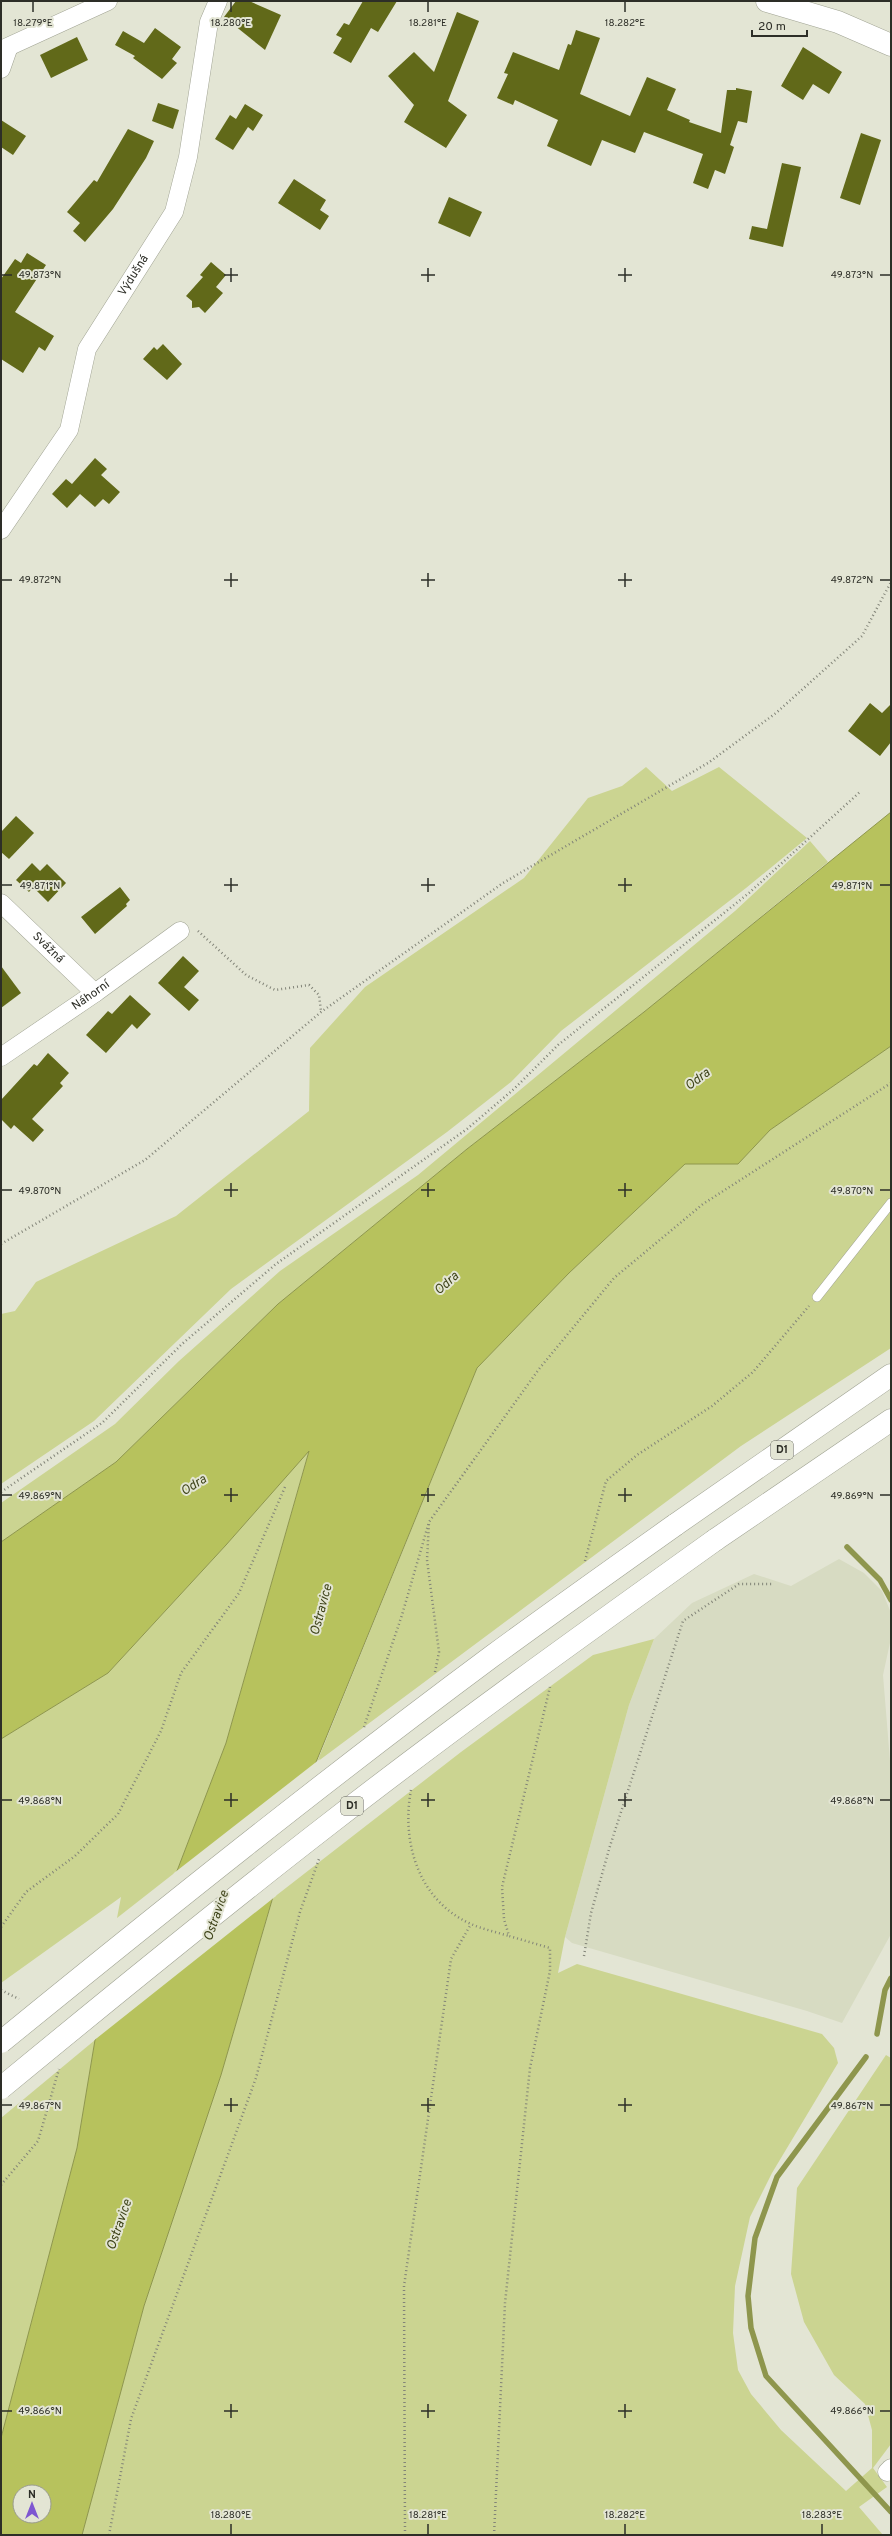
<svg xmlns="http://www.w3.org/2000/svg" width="892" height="2536" font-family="Overpass,sans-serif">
  <rect width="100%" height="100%" fill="#e3e5d4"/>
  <path fill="#d7dbc2" d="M 839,1559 L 864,1573 L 882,1591 L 891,1613 L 891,1638 L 883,1675 L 891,1773 L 891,1934 L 842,2023 L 807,2011 L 572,1943 L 565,1937 L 629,1705 L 654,1639 L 692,1603 L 754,1574 L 791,1586 Z"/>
  <g fill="#cbd491">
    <path d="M 646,767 L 672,791 L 719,767 L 807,838 L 746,888 L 561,1031 L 511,1082 L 447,1132 L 231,1289 L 94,1421 L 1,1484 L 1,1314 L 15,1311 L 36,1282 L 176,1216 L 309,1111 L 310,1048 L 365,987 L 524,878 L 588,798 L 622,786 Z"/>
    <path d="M 810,841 L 828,862 L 644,1012 L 467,1149 L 278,1304 L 116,1462 L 1,1542 L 1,1503 L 115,1424 L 179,1361 L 280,1271 L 418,1175 L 735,911 Z"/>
    <path d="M 891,1046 L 891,1348 L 741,1446 L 317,1762 L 477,1368 L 569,1273 L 685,1164 L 738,1164 L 770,1130 Z"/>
    <path d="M 309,1450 L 226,1743 L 177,1871 L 117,1918 L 121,1897 L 1,1983 L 1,1739 L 108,1673 L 226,1545 Z"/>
    <path d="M 654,1639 L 629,1705 L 565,1937 L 558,1973 L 577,1964 L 822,2034 L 834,2048 L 838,2063 L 772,2173 L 750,2217 L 735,2286 L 733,2333 L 738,2370 L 751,2394 L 781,2430 L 846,2491 L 872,2468 L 872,2430 L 865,2404 L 834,2375 L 804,2322 L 791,2274 L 797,2188 L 886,2055 L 891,2058 L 891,2444 L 873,2468 L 887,2487 L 859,2507 L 883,2535 L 82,2535 L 144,2306 L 221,2075 L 273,1898 L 461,1752 L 593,1655 Z"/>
    <path d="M 95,2040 L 77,2148 L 1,2438 L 1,2118 Z"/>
  </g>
  <path fill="#b7c25d" stroke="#8e964d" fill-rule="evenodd" d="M 891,812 L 891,1046 L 770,1130 L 738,1164 L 685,1164 L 569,1273 L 477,1368 L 303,1794 L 221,2075 L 144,2306 L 82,2535 L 1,2535 L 1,2438 L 77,2148 L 95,2040 L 177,1871 L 226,1743 L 309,1451 L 226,1545 L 108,1673 L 1,1739 L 1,1542 L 116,1462 L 278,1304 L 467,1149 L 644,1012 ZM 20,2492 L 44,2492 L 44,2516 L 20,2516 Z"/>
  <path fill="#e3e5d4" d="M 320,1759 L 305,1795 L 276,1896 L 92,2042 L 174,1873 Z"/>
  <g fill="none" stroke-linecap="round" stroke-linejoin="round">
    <g stroke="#8e964d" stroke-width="5.5">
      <path d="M 847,1547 L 880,1580 L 891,1600"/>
      <path d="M 877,2034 L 885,1990 L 891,1978"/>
      <path d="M 866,2057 L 777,2177 L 755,2238 L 748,2296 L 751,2328 L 766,2376 L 891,2512"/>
    </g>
  </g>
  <g fill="#616919">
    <path d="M 236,1 L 249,1 L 281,15 L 265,50 L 224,17 Z"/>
    <path d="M 363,1 L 397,1 L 378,32 L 371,28 L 351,63 L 333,53 L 342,38 L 336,35 L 344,23 L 349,25 Z"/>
    <path d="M 457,12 L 479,21 L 448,101 L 467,115 L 446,148 L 404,122 L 414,105 L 388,76 L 414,52 L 434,72 Z"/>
    <path d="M 155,28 L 181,47 L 172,59 L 177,63 L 162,79 L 133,58 L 135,56 L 115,45 L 123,31 L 144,43 Z"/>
    <path d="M 576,30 L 600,38 L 580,94 L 630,116 L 647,77 L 676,89 L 667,110 L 690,120 L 689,122 L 721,133 L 727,90 L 736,90 L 736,88 L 752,91 L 747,123 L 738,121 L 730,145 L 734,147 L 725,174 L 715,170 L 708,189 L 693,183 L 703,154 L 644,132 L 635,153 L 602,140 L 591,166 L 547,146 L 558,120 L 515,100 L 513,105 L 497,98 L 508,74 L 504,73 L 513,52 L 559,70 L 568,44 L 571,45 Z"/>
    <path d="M 77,37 L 88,60 L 51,78 L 40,55 Z"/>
    <path d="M 803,47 L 842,72 L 829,94 L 813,84 L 803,100 L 781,86 Z"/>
    <path d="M 158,103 L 179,110 L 173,129 L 152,121 Z"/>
    <path d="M 245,104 L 263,115 L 253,131 L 248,127 L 233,150 L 215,139 L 230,115 L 236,119 Z"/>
    <path d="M 1,120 L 26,136 L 13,155 L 1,147 Z"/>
    <path d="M 128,129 L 154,141 L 146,158 L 113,209 L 85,242 L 73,231 L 80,223 L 67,212 L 94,180 L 97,182 Z"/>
    <path d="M 861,133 L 881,140 L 860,205 L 840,198 Z"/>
    <path d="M 782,163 L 801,167 L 783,247 L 749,239 L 752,226 L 767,229 Z"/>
    <path d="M 294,179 L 326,200 L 320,210 L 329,216 L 320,230 L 278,203 Z"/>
    <path d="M 449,197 L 482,212 L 470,237 L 438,223 Z"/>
    <path d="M 27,253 L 46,265 L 15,312 L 54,336 L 45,351 L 39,347 L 23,373 L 1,359 L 1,279 L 15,259 L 21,263 Z"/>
    <path d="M 211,262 L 226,275 L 216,287 L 223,293 L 205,313 L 199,307 L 192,308 L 192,301 L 186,296 L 203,277 L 200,275 Z"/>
    <path d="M 163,344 L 182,364 L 167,380 L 143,359 L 154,347 L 157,350 Z"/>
    <path d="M 95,458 L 107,469 L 101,475 L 120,492 L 109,504 L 103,499 L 95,507 L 80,494 L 67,508 L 52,494 L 66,479 L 72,484 Z"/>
    <path d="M 870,703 L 882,713 L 891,704 L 891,742 L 880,756 L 848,731 Z"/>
    <path d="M 16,816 L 34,833 L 9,859 L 1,852 L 1,832 Z"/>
    <path d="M 32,863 L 40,871 L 47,864 L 66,883 L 48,902 L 33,887 L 29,892 L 16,880 Z"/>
    <path d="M 120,887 L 130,900 L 126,904 L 127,906 L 95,934 L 81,917 Z"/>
    <path d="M 183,956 L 199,971 L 184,987 L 199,1000 L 189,1011 L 158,983 Z"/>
    <path d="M 1,966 L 21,993 L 1,1008 Z"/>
    <path d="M 130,995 L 151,1014 L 137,1029 L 132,1024 L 106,1053 L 86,1035 L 108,1011 L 112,1014 Z"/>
    <path d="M 48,1053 L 69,1073 L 60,1083 L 63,1086 L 32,1119 L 44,1130 L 33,1142 L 14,1125 L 11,1129 L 1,1119 L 1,1100 L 34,1064 L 37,1066 Z"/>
  </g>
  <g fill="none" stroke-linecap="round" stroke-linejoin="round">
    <g stroke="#a0a393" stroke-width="10">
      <path id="lane" d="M 817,1297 L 891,1203"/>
    </g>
    <g stroke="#a0a393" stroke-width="19">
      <g id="street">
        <path d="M 1,50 L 108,1"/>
        <path d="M 1,69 L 8,49"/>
        <path id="s1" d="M 1,530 L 69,430 L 87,349 L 174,212 L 188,157 L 209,22 L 218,1"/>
        <path id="s2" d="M 1,903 L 95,993"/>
        <path id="s3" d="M 1,1057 L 95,993 L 180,931"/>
        <path d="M 887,2472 L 891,2468"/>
      </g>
    </g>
    <g stroke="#a0a393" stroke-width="23">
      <path id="secondary" d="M 767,1 L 838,22 L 891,45"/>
    </g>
    <g stroke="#a0a393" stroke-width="23">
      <g id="highway">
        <path d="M 675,1525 L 891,1375"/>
        <path d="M 715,1540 L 891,1420"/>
      </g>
    </g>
    <g stroke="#828478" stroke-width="2.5" stroke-dasharray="1 3" stroke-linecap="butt">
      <path d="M 198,931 L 246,975 L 275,990 L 309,985 L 319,995 L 321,1011"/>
      <path d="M 1,1244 L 145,1160 L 321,1012 L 503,883 L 708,763 L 776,713 L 862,636 L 891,582"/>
      <path d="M 1,1492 L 102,1423 L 182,1344 L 276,1264 L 467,1129 L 514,1089 L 558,1045 L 749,893 L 861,791"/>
      <path d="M 585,1561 L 606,1481 L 637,1455 L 712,1406 L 753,1372 L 809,1306"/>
      <path d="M 435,1672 L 439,1652 L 427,1560 L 429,1522 L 539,1369 L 614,1278 L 703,1204 L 891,1083"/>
      <path d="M 364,1727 L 402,1615 L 429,1522"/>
      <path d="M 411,1790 C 401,1843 419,1901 471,1924 C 482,1929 496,1932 509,1936"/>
      <path d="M 1,1927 L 26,1892 L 75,1856 L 118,1814 L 161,1731 L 181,1673 L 239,1593 L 285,1487"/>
      <path d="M 584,1956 L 591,1913 L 610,1846 L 683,1621 L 739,1584 L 773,1584"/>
      <path d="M 1,1990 L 19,1999"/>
      <path d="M 1,2185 L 38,2141 L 59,2069"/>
      <path d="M 109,2535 L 131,2419 L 256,2078 L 300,1912 L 319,1859"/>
      <path d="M 405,2535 L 404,2286 L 451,1959 L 471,1924"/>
      <path d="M 494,2535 L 505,2303 L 530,2068 L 550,1971 L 550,1948 L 509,1936 L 504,1919 L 502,1887 L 550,1687"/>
    </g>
    <use href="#lane" stroke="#fff" stroke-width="9"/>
    <use href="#street" stroke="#fff" stroke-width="18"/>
    <use href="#secondary" stroke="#fff" stroke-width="22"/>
    <use href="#highway" stroke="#fff" stroke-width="22"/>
    <g stroke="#a0a393" stroke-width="23" stroke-linecap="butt">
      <g id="highway-bridge">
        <path d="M 1,2042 C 162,1911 324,1781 491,1657 C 551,1613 613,1569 675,1525"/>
        <path d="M 1,2088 C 109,1999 218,1910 329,1824 C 455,1726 585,1633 715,1540"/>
      </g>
    </g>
    <use href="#highway-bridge" stroke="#fff" stroke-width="22"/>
  </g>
  <path fill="none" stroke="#2d2e27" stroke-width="1.5" d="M 33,2 L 33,12M 231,2 L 231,12M 428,2 L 428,12M 625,2 L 625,12M 231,268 L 231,282M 428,268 L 428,282M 625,268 L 625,282M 2,275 L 12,275M 224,275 L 238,275M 421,275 L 435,275M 618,275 L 632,275M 880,275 L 890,275M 231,573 L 231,587M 428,573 L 428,587M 625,573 L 625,587M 2,580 L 12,580M 224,580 L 238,580M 421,580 L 435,580M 618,580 L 632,580M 880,580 L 890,580M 231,878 L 231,892M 428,878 L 428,892M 625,878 L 625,892M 2,885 L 12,885M 224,885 L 238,885M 421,885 L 435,885M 618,885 L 632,885M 880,885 L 890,885M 231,1183 L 231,1197M 428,1183 L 428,1197M 625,1183 L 625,1197M 2,1190 L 12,1190M 224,1190 L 238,1190M 421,1190 L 435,1190M 618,1190 L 632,1190M 880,1190 L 890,1190M 231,1488 L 231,1502M 428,1488 L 428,1502M 625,1488 L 625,1502M 2,1495 L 12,1495M 224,1495 L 238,1495M 421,1495 L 435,1495M 618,1495 L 632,1495M 880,1495 L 890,1495M 231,1793 L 231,1807M 428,1793 L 428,1807M 625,1793 L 625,1807M 2,1800 L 12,1800M 224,1800 L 238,1800M 421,1800 L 435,1800M 618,1800 L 632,1800M 880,1800 L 890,1800M 231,2098 L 231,2112M 428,2098 L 428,2112M 625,2098 L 625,2112M 2,2105 L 12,2105M 224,2105 L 238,2105M 421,2105 L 435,2105M 618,2105 L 632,2105M 880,2105 L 890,2105M 231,2404 L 231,2418M 428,2404 L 428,2418M 625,2404 L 625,2418M 2,2411 L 12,2411M 224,2411 L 238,2411M 421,2411 L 435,2411M 618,2411 L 632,2411M 880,2411 L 890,2411M 231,2524 L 231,2534M 428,2524 L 428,2534M 625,2524 L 625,2534M 822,2524 L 822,2534"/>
  <g text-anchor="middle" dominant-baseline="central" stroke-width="4" stroke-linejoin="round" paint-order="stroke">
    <g fill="#e3e5d4" stroke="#64655b" stroke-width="1">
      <rect x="771" y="1441" width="22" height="18" rx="3"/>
      <rect x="341" y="1797" width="22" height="18" rx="3"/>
    </g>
    <g font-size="11" font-weight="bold" fill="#2d2e27">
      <text x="782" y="1450">D1</text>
      <text x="352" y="1806">D1</text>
    </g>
    <g font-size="12" fill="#2d2e27" stroke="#e3e5d4">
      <text stroke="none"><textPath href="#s1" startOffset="291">Výdušná</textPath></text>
      <text stroke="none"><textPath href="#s2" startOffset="65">Svážná</textPath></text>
      <text stroke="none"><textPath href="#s3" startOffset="109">Náhorní</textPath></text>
    </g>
    <g font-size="13" font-style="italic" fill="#3f441a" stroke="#e3e5d4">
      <text transform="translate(698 1080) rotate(-36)">Odra</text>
      <text transform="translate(447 1284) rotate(-42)">Odra</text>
      <text transform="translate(194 1486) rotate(-32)">Odra</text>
      <text transform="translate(322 1610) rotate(-75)">Ostravice</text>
      <text transform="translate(217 1916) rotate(-71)">Ostravice</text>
      <text transform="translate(120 2225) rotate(-71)">Ostravice</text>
    </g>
  </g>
  <g font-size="10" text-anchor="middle" fill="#2d2e27" stroke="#e3e5d4" stroke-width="4" stroke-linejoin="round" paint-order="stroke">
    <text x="33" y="26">18.279°E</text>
    <text x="231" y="26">18.280°E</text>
    <text x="428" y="26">18.281°E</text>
    <text x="625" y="26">18.282°E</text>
    <text x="40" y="278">49.873°N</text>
    <text x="852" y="278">49.873°N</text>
    <text x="40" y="583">49.872°N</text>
    <text x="852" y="583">49.872°N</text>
    <text x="40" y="889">49.871°N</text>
    <text x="852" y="889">49.871°N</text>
    <text x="40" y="1194">49.870°N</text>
    <text x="852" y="1194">49.870°N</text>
    <text x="40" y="1499">49.869°N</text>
    <text x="852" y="1499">49.869°N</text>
    <text x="40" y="1804">49.868°N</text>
    <text x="852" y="1804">49.868°N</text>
    <text x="40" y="2109">49.867°N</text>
    <text x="852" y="2109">49.867°N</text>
    <text x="40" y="2414">49.866°N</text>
    <text x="852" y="2414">49.866°N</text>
    <text x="231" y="2518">18.280°E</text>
    <text x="428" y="2518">18.281°E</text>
    <text x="625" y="2518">18.282°E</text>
    <text x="822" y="2518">18.283°E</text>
  </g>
  <rect width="892" height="2536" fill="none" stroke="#2d2e27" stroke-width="4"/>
  <g transform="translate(32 2504)"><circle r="19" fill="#e3e5d4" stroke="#9a9c8f"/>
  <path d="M0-3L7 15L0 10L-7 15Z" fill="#7e57d1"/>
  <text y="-6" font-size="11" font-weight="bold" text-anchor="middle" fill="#2d2e27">N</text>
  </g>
  <path d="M752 30v6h55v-6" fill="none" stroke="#2d2e27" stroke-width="2"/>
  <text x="758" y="30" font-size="12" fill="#2d2e27" stroke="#e3e5d4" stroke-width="3" paint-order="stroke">20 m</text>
</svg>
